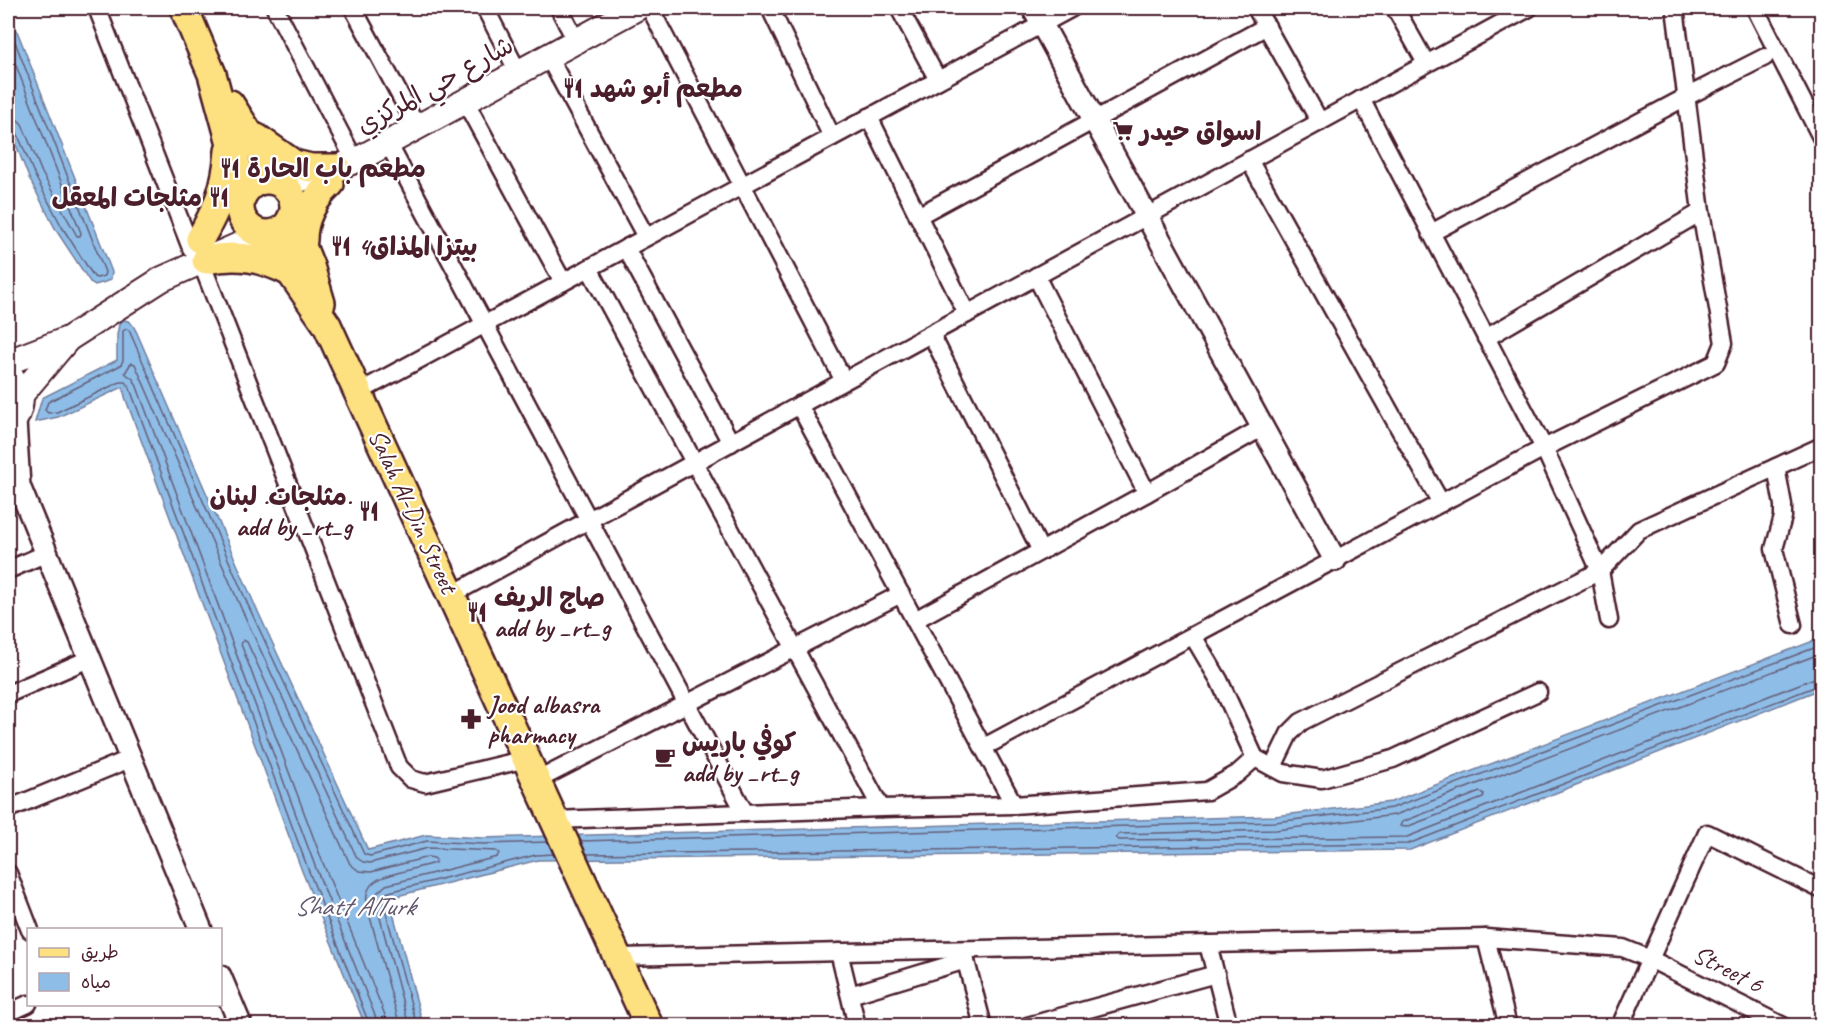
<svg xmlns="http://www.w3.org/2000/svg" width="1829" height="1033" font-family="Caveat,'Playpen Sans Arabic',sans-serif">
  <rect width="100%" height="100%" fill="#fff"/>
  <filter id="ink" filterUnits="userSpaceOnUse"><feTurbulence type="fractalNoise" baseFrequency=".0167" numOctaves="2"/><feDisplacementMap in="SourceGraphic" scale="12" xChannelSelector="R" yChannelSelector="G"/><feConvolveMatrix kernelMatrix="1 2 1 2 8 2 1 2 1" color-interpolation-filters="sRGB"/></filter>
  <g filter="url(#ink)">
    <g fill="#8ebde8" stroke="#737e9c" stroke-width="1.5">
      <path d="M 8,8 L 112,272 L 111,279 L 105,282 L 95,285 L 90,282 L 56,230 L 29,178 L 8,124 Z"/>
      <path d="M 124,320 C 132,321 134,327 137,333 L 254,603 L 368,850 L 426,835 L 483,838 L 1275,816 L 1391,802 L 1821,638 L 1821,689 L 1410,850 L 538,860 L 389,898 L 423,1025 L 365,1025 L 302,871 L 125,397 L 123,387 L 58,417 L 35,422 L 42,398 L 117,360 L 117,335 L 119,324 Z"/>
    </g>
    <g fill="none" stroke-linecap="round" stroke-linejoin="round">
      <g stroke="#655e77" stroke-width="1.5">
        <path d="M 8,24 L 105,272 L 104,276 L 97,278 L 94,277 L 62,227 L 35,176 L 15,128 L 12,125 L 8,125"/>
        <path d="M 8,45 L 81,233 L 80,236 L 77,236 L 42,173 L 22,124 L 16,118 L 8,117"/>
        <path d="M 1822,653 L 1395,815 L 1276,830 L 1119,834 L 1116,838 L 1119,840 L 1407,837 L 1815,678 L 1822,677"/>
        <path d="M 1480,792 L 1484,794 L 1483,798 L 1406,827 L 1400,826 L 1402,822 Z"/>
        <path d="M 581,841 L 1275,822 L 1392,808 L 1822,645"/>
        <path d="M 586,854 L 1408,844 L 1822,684"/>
        <path d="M 370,1026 L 308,869 L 129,386 L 125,382 L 120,382 L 57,412 L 48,413 L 45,410 L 48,402 L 121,365 L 123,360 L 123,331 L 126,329 L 129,330 L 248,605 L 364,854 L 370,856 L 427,841 L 483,844 L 548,842"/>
        <path d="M 377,1026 L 376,1018 L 315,866 L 136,384 L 133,379 L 125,373 L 131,363 L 135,364 L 241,608 L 357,858 L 363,862 L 370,863 L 428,848 L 496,851 L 499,853 L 497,857 L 386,885 L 377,893 L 376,903 L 409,1026"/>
        <path d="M 386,1026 L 385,1015 L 323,863 L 241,644 L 243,640 L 247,642 L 350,864 L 359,871 L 371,872 L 428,857 L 434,858 L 436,860 L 435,863 C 423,866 412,869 401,872 C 381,877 363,881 367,906 L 400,1026"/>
        <path d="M 417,1026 L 383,902 L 384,895 L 389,892 L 536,855 L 554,854"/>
      </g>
      <g stroke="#4a1f2b" stroke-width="21">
        <g id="minor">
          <path d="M 97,8 L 191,248"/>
          <path d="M 275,8 L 355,161"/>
          <path d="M 353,8 L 417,127"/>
          <path d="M 485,8 L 518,72"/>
          <path d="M 559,8 L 576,41"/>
          <path d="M 650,8 L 844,381"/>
          <path d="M 770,8 L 832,137"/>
          <path d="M 899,8 L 938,80"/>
          <path d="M 1256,8 L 1320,122"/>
          <path d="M 1395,8 L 1426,63"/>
          <path d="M 1755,8 L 1822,139"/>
          <path d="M 548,56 L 646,237"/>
          <path d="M 1361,99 L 1544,448 L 1600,571 L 1609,620"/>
          <path d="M 465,101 L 563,282"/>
          <path d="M 869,117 L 967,314"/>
          <path d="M 388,143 L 745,813"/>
          <path d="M 1249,160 L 1441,503"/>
          <path d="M 918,216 L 1267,26"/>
          <path d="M 1431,233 L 1686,97 L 1765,57"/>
          <path d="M 626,248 L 731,443"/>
          <path d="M 201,262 L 399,767 L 411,779 L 425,783 L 526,759"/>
          <path d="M 589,268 L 881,808"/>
          <path d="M 1036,276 L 1147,493"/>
          <path d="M 931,334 L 1041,551"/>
          <path d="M 1486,338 L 1701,212"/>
          <path d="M 359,392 L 1072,8"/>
          <path d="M 799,405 L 1014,805"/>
          <path d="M 1776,467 L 1783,505 L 1783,517 L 1774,549 L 1793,625"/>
          <path d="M 8,570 L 47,553"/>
          <path d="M 451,595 L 1529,8"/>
          <path d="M 915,620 L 1147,493 L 1263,427"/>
          <path d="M 1193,636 L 1219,680 L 1255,758"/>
          <path d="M 8,694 L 91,658"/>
          <path d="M 984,747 L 1544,448 L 1716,363 L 1724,343 L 1701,212 L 1675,8"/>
          <path d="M 1273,767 L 1289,734 L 1301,722 L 1600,571 L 1639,530 L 1822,446"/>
          <path d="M 536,781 L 901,594"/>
          <path d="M 8,809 L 132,758"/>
          <path d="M 554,820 L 881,808 L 1014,805 L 1207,791 L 1237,774 L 1255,758 L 1283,773 L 1322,779 L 1393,759 L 1538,692"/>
          <path d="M 8,873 L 30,930"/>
          <path d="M 1486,938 L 1508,1026"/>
          <path d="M 1208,944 L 1229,1026"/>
          <path d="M 963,950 L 983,1026"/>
          <path d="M 839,952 L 857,1026"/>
          <path d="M 617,957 L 1486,938 L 1623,948 L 1650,959 L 1783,1026"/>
          <path d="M 850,995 L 966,960"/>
          <path d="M 8,1013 L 28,1004"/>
          <path d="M 1027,1026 L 1216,974"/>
          <path d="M 1620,1026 L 1707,833 L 1822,890"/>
        </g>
      </g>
      <g stroke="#4a1f2b" stroke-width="26">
        <g id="tertiary">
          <path d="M 1033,8 L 1335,560"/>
          <path d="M 15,421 L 19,486 L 201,930"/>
          <path d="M 220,976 L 241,1026"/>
        </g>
      </g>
      <g stroke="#4a1f2b" stroke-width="28">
        <g id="secondary">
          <path d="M 284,185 L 355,161 L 637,8"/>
          <path d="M 8,362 L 68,339 L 162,279 L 264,234"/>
          <path d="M 8,373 C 26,391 24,411 8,429"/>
          <path d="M 20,396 L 67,340"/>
        </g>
      </g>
      <g stroke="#4a1f2b" stroke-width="32">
        <g id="primary">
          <path d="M 184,8 L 212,74 L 244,191"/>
          <path d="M 230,104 L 265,158 L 277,181"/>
          <path d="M 257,138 L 294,164 L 311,168 L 337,168"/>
          <circle cx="267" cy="207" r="27"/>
          <path d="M 291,219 L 310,266 L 321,303"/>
          <path d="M 264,234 L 327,325 L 649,1026"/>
          <path d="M 200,239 C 218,207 226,188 229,151"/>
          <path d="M 303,240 C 303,217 314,199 330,184"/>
          <path d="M 206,260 C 238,253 263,258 292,273"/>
        </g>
      </g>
      <use href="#minor" stroke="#fff" stroke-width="16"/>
      <use href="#tertiary" stroke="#fff" stroke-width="21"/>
      <use href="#secondary" stroke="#fff" stroke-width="24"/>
      <use href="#primary" stroke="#fde080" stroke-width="27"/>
    </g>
  </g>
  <defs>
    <g id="restaurant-bare" transform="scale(1.62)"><path d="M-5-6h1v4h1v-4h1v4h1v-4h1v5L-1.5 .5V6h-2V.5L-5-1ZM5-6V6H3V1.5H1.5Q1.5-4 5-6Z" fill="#4a1f2b" stroke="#fff" stroke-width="2.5" paint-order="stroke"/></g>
    <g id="supermarket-bare" transform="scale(1.62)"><path d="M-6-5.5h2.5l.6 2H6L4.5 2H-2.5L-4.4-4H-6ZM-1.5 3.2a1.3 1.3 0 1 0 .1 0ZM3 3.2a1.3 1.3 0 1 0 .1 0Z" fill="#4a1f2b" stroke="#fff" stroke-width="2.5" paint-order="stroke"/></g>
    <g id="pharmacy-bare" transform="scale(1.62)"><path d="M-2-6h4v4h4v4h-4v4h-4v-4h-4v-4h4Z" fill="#4a1f2b" stroke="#fff" stroke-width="2.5" paint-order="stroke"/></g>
    <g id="cafe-bare" transform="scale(1.62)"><path d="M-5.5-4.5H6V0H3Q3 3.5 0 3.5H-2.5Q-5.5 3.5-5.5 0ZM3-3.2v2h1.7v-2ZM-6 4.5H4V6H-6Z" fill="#4a1f2b" stroke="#fff" stroke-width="2.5" paint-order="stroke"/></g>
  </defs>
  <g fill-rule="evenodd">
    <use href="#restaurant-bare" x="573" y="88"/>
    <use href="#supermarket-bare" x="1123" y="131"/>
    <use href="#restaurant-bare" x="230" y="168"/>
    <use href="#restaurant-bare" x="219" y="197"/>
    <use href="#restaurant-bare" x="341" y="246"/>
    <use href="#restaurant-bare" x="369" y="511"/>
    <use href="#restaurant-bare" x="477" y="612"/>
    <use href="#pharmacy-bare" x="471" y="719"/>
    <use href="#cafe-bare" x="665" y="757"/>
  </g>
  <g text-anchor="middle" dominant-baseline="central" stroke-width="4.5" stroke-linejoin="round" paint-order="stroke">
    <g font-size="26" fill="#4a1f2b" stroke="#fff">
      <text transform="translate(435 85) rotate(-29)">شارع حي المركزي</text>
      <text transform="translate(413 511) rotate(65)">Salah Al-Din Street</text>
      <text transform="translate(1728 969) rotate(27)">Street 6</text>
    </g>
    <g font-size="26" font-weight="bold" fill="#4a1f2b" stroke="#fff" text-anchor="start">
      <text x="590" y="88">مطعم أبو شهد</text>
      <text x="1140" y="131">اسواق حيدر</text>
      <text x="247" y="168">مطعم باب الحارة</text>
      <text x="202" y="197" text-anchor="end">مثلجات المعقل</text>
      <text x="358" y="246">بيتزا المذاق4</text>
      <text x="352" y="496" text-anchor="end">مثلجات. لبنان.<tspan x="352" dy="30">add by _rt_g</tspan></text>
      <text x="494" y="597">صاج الريف<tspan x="494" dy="30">add by _rt_g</tspan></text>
      <text x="488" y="704">Jood albasra<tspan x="488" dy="30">pharmacy</tspan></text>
      <text x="682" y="742">كوفي باريس<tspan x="682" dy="30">add by _rt_g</tspan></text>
    </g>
    <g font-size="27" font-style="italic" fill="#62566d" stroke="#fff">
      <text x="354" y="906">Shatt AlTurk</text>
    </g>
  </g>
  <rect width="1829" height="1033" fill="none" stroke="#fff" stroke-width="30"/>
  <rect x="15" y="15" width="1799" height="1003" fill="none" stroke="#4a1f2b" stroke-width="2" filter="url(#ink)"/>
  <rect x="27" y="928" width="195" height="78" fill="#ffffff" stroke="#b7a5aa" stroke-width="1.5"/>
  <rect x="39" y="948" width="30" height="9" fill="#fde080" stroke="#b7a5aa" stroke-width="1.5"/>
  <text x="81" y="958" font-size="18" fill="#4a1f2b">طريق</text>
  <rect x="39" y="973" width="30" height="18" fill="#8ebde8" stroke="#b7a5aa" stroke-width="1.5"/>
  <text x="81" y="988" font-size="18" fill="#4a1f2b">مياه</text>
</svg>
